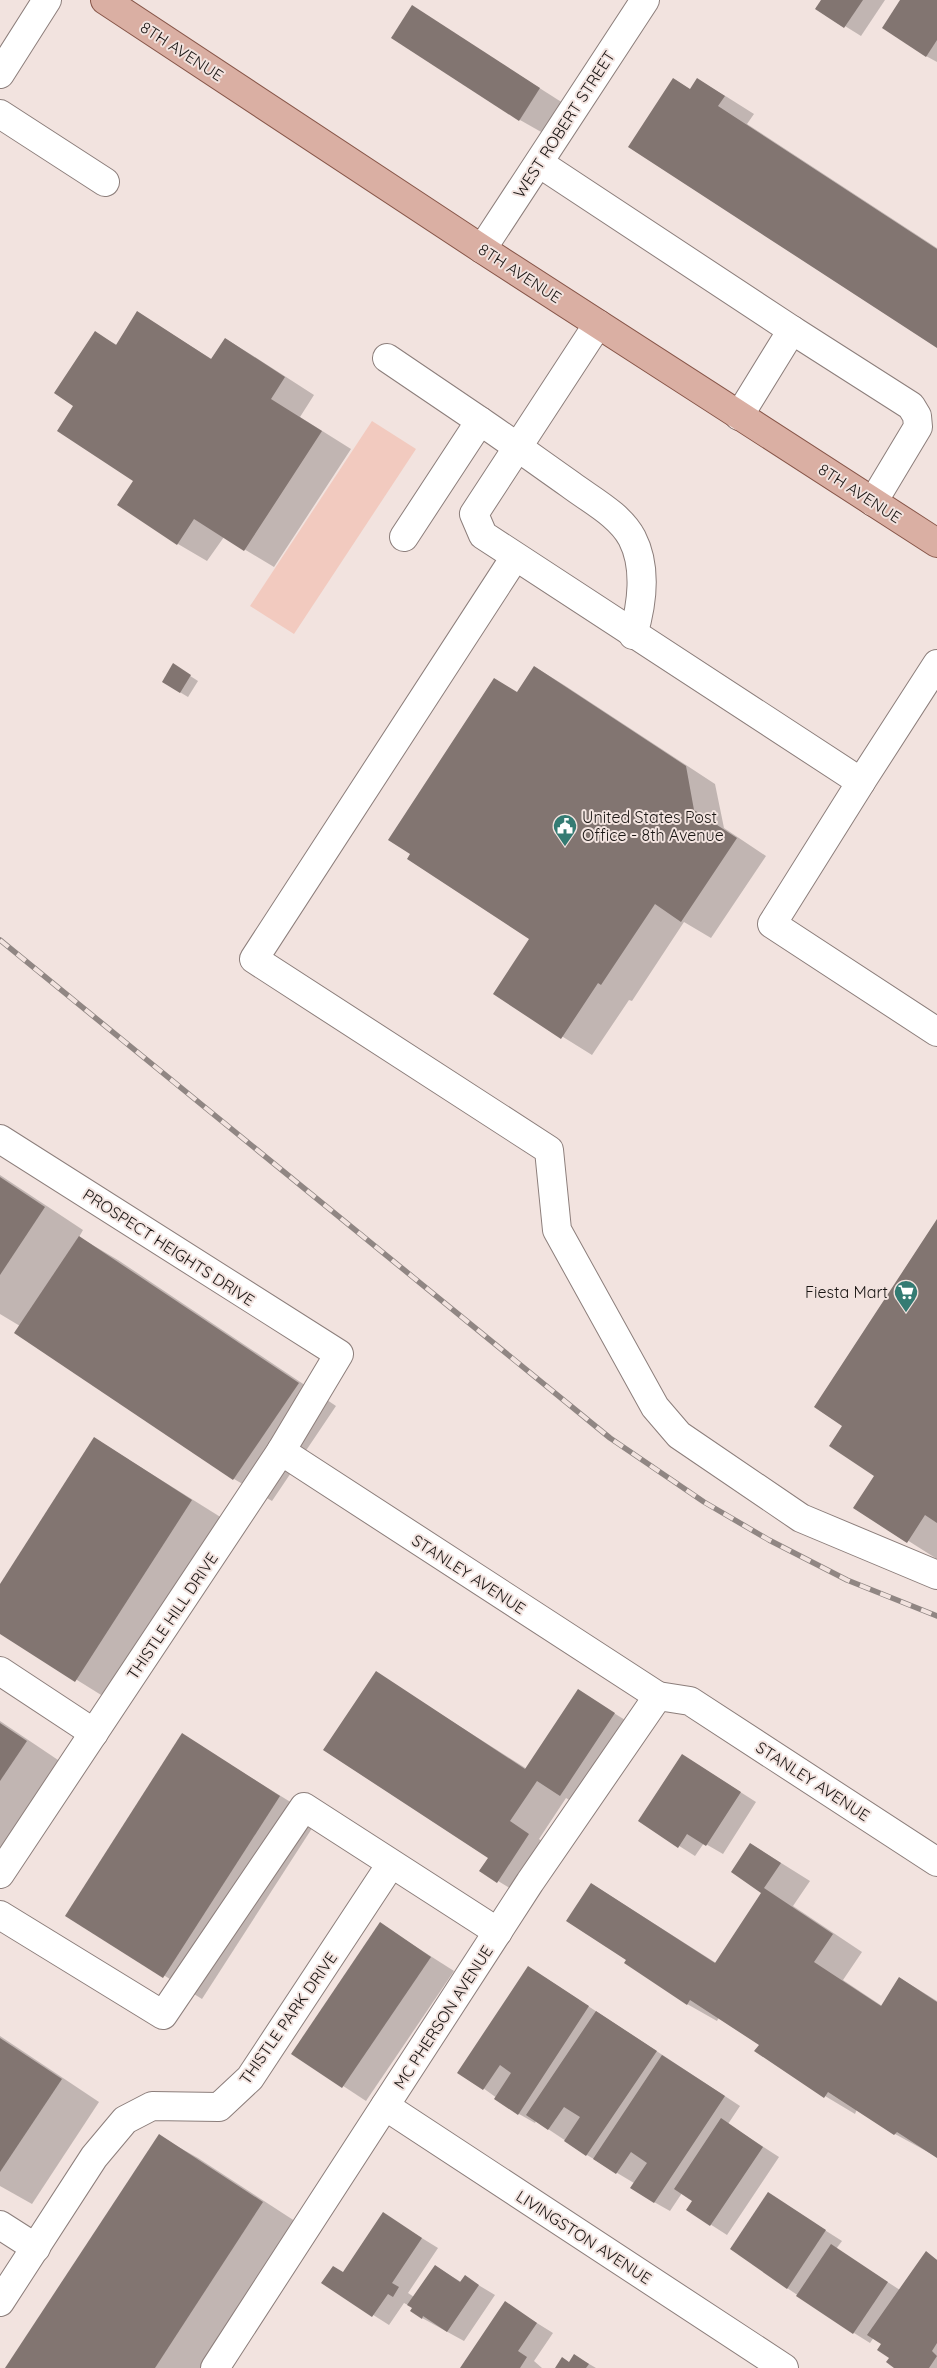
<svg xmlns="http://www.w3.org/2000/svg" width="937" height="2368" font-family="Quicksand,sans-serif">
  <rect width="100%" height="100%" fill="#f2e3df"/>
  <path fill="#f2cabf" d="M 372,421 L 416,449 L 294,634 L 250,606 Z"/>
  <g fill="#0003">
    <path d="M 822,0 L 885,0 L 861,36 L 816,8 Z"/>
    <path d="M 901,0 L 937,0 L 937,62 L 926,56 Z"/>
    <path d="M 412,7 L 563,103 L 543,133 L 520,120 Z"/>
    <path d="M 674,79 L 691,90 L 698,80 L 727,97 L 754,114 L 747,124 L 937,248 L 937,347 Z"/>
    <path d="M 138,313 L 213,360 L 226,339 L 255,357 L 314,395 L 300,417 L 351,449 L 274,567 L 224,537 L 207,561 L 178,544 L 134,480 L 75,405 L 95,333 L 117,345 Z"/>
    <path d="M 535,667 L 564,685 L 715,784 L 724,828 L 766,856 L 711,938 L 684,922 L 632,1001 L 629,1000 L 592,1055 L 494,994 L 531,939 L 518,693 Z"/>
    <path d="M 181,670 L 198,681 L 188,697 L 163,682 Z"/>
    <path d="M 0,1175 L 83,1230 L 79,1237 L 118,1260 L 336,1406 L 272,1501 L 234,1479 L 16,1332 L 20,1326 L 0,1314 Z"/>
    <path d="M 937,1221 L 937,1559 L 855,1507 L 875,1475 L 844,1425 Z"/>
    <path d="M 94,1438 L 230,1523 L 114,1703 L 0,1632 L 0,1586 Z"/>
    <path d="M 376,1673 L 527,1769 L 578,1691 L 643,1731 L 590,1812 L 566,1798 L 539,1839 L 558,1852 L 528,1899 L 480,1870 L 489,1857 Z"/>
    <path d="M 0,1721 L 64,1764 L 0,1860 Z"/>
    <path d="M 182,1735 L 318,1819 L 202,1999 L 67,1915 Z"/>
    <path d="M 698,1765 L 756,1802 L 723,1854 L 704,1843 L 695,1856 L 640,1821 Z"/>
    <path d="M 751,1844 L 810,1881 L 793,1906 L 862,1952 L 843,1980 L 882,2006 L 900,1978 L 937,2001 L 937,2157 L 895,2134 L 857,2109 L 855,2114 L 825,2096 L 756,2051 L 760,2044 L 719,2017 L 717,2021 L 687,2004 L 627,1960 L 592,1884 L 716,1963 L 763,1892 Z"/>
    <path d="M 380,1924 L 454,1971 L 366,2101 L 293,2053 Z"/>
    <path d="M 544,1977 L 740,2106 L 728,2124 L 779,2157 L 727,2235 L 688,2210 L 694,2201 L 682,2193 L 670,2211 L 654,2202 L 634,2183 L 587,2155 L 536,2121 L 535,2123 L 519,2114 L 483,2088 Z"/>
    <path d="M 0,2036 L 99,2102 L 32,2204 L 0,2186 Z"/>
    <path d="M 159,2136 L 198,2158 L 301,2225 L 207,2368 L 7,2368 Z"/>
    <path d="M 768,2194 L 842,2241 L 836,2249 L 900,2290 L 926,2253 L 937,2260 L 937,2368 L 896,2368 L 883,2344 L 874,2337 L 870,2343 L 854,2333 L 787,2288 Z"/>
    <path d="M 383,2214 L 438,2248 L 408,2293 L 414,2297 L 435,2266 L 461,2282 L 465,2277 L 495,2295 L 464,2341 L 422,2318 L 414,2308 L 404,2303 L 389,2325 L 323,2283 L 344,2274 Z"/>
    <path d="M 505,2303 L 553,2333 L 534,2361 L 542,2368 L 462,2368 Z"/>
    <path d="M 574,2355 L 596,2368 L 557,2368 L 570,2363 Z"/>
  </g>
  <g fill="#827571">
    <path d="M 821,0 L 863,0 L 844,28 L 815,9 Z"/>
    <path d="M 900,0 L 937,0 L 937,40 L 926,57 L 882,28 Z"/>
    <path d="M 412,5 L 540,88 L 519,121 L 391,38 Z"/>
    <path d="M 673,78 L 690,89 L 697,78 L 725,96 L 718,106 L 937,249 L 937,348 L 628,147 Z"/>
    <path d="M 137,311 L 211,359 L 225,338 L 285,377 L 271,399 L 322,431 L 244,551 L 194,519 L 177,545 L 117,505 L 133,481 L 57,431 L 73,406 L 54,393 L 95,331 L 116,345 Z"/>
    <path d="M 173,663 L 191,675 L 180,693 L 162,682 Z"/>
    <path d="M 534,666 L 686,766 L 694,810 L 737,838 L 681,922 L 655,904 L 601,985 L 598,983 L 561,1039 L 493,994 L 529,939 L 407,859 L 410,854 L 388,840 L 494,678 L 517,692 Z"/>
    <path d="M 0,1177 L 45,1207 L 0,1275 Z"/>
    <path d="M 937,1219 L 937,1523 L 925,1515 L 907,1543 L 853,1508 L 874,1476 L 829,1446 L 842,1426 L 814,1407 Z"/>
    <path d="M 79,1236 L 299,1383 L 233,1480 L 14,1333 Z"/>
    <path d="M 94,1437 L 192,1500 L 75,1682 L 0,1634 L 0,1584 Z"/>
    <path d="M 376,1671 L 525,1769 L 578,1689 L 615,1713 L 560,1796 L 537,1781 L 510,1821 L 529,1834 L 497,1883 L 479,1871 L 488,1858 L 323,1750 Z"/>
    <path d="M 0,1723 L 27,1741 L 0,1781 Z"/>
    <path d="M 182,1733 L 280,1796 L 163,1978 L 65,1916 Z"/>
    <path d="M 682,1754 L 741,1792 L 706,1846 L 687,1834 L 678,1848 L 638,1821 Z"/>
    <path d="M 750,1843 L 781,1863 L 764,1888 L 833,1934 L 814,1962 L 881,2006 L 899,1977 L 937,2002 L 937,2158 L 897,2132 L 894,2135 L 828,2092 L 824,2098 L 754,2051 L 759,2045 L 690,2000 L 687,2005 L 624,1963 L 626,1960 L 566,1921 L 591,1883 L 715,1963 L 761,1893 L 731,1872 Z"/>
    <path d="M 380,1922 L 431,1957 L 342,2088 L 291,2054 Z"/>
    <path d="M 528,1966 L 589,2006 L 518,2115 L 494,2099 L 511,2073 L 500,2065 L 483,2090 L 457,2073 Z"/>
    <path d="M 596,2011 L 657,2051 L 586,2156 L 564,2141 L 580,2117 L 564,2107 L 548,2130 L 526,2115 Z"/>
    <path d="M 0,2038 L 62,2079 L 0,2172 Z"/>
    <path d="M 662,2055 L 725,2096 L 654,2203 L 630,2188 L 647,2163 L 631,2152 L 616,2174 L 593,2159 Z"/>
    <path d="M 721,2118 L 763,2147 L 710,2226 L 686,2210 L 692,2201 L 674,2189 Z"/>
    <path d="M 159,2134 L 263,2202 L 155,2368 L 5,2368 Z"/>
    <path d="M 768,2192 L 826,2230 L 787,2289 L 730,2249 Z"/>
    <path d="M 383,2212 L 422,2238 L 392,2283 L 399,2287 L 393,2297 L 388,2294 L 372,2317 L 321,2283 L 333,2266 L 343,2272 Z"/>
    <path d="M 831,2244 L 888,2282 L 853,2334 L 796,2296 Z"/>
    <path d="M 926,2251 L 937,2260 L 937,2343 L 932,2351 L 937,2356 L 929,2368 L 894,2368 L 886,2362 L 889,2358 L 877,2350 L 881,2344 L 867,2335 Z"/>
    <path d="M 435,2265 L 460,2282 L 465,2275 L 479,2285 L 447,2332 L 423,2316 L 422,2319 L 410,2311 L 412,2308 L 407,2305 Z"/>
    <path d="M 505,2301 L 537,2323 L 518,2351 L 527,2357 L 520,2368 L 460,2368 Z"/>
    <path d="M 574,2354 L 589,2364 L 586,2368 L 555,2368 L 562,2357 L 569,2362 Z"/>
  </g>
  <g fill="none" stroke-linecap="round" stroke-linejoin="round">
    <g stroke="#8c7e7b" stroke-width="30">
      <g id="minor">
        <path d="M 0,74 L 47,0"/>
        <path d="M 0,114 L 105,182"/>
        <path d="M 539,163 L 792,330 L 739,416"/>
        <path d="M 482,249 L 645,0"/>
        <path d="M 598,324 L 474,514 L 483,535 L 861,782 L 772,924 L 937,1032"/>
        <path d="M 792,330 L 911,406 L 917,416 L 918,427 L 873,502"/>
        <path d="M 387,358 L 480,421 L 404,537"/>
        <path d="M 480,421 C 511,442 541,464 571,485 C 591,500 620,515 632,538 C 647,567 642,605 633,635"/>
        <path d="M 515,557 L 254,959 L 549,1150 L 557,1230 L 655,1407 L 679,1435 L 801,1518 L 937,1575"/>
        <path d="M 861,782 L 937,664"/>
        <path d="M 0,1139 L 339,1354 L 281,1451 L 0,1874"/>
        <path d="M 281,1451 L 658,1696"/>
        <path d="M 0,1671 L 94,1733"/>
        <path d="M 0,1915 L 163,2015 L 304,1807 L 498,1932"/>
        <path d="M 385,2106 L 784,2368"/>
        <path d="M 0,2225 L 36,2248"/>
        <path d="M 0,2302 L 94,2157 L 125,2120 L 152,2106 L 219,2107 L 250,2078 L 391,1864"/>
        <path d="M 215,2368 L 530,1882 L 658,1696 L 690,1701 L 937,1862"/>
      </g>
    </g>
    <g stroke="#875649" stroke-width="30">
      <path id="major" d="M 105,0 L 482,249 L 937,543"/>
    </g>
    <use href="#minor" stroke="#fff" stroke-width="28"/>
    <use href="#major" stroke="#daafa3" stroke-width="28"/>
    <g stroke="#908683" stroke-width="5.5">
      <path id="rail" d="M 0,940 L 610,1438 L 704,1502 L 769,1540 L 847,1580 L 937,1616"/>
    </g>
    <use href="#rail" stroke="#f2e3df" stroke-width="4" stroke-dasharray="11" stroke-linecap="butt"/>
  </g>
  <defs>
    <g id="civic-pin" transform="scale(1.25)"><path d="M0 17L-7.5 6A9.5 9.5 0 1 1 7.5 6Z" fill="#347b73" stroke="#f2e3df"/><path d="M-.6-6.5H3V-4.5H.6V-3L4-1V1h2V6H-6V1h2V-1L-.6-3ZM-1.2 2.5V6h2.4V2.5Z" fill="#fff"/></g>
    <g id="supermarket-pin" transform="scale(1.25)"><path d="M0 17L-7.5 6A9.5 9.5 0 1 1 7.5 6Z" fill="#347b73" stroke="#f2e3df"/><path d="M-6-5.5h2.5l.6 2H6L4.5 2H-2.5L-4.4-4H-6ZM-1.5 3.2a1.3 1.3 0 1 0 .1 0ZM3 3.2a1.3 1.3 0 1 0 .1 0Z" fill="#fff"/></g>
  </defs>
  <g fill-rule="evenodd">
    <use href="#civic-pin" x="565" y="826"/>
    <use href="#supermarket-pin" x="906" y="1292"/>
  </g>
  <g text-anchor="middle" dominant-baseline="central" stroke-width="4" stroke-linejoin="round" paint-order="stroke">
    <g font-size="16" fill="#191513" stroke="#f2e3df">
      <text transform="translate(182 51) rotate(33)">8TH AVENUE</text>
      <text transform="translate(564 124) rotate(-57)">WEST ROBERT STREET</text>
      <text transform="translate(520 273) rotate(33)">8TH AVENUE</text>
      <text transform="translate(860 493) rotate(33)">8TH AVENUE</text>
      <text transform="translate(169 1247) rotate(33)">PROSPECT HEIGHTS DRIVE</text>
      <text transform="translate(469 1574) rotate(33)">STANLEY AVENUE</text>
      <text transform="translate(172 1616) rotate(-56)">THISTLE HILL DRIVE</text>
      <text transform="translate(813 1781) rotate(33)">STANLEY AVENUE</text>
      <text transform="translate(443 2017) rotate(-57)">MC PHERSON AVENUE</text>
      <text transform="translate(288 2018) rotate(-55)">THISTLE PARK DRIVE</text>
      <text transform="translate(584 2237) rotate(33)">LIVINGSTON AVENUE</text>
    </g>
    <g font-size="16" fill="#191513" stroke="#f2e3df" text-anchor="start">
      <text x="582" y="817">United States Post<tspan x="582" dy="18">Office - 8th Avenue</tspan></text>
      <text x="888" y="1292" text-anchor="end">Fiesta Mart</text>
    </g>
  </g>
</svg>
